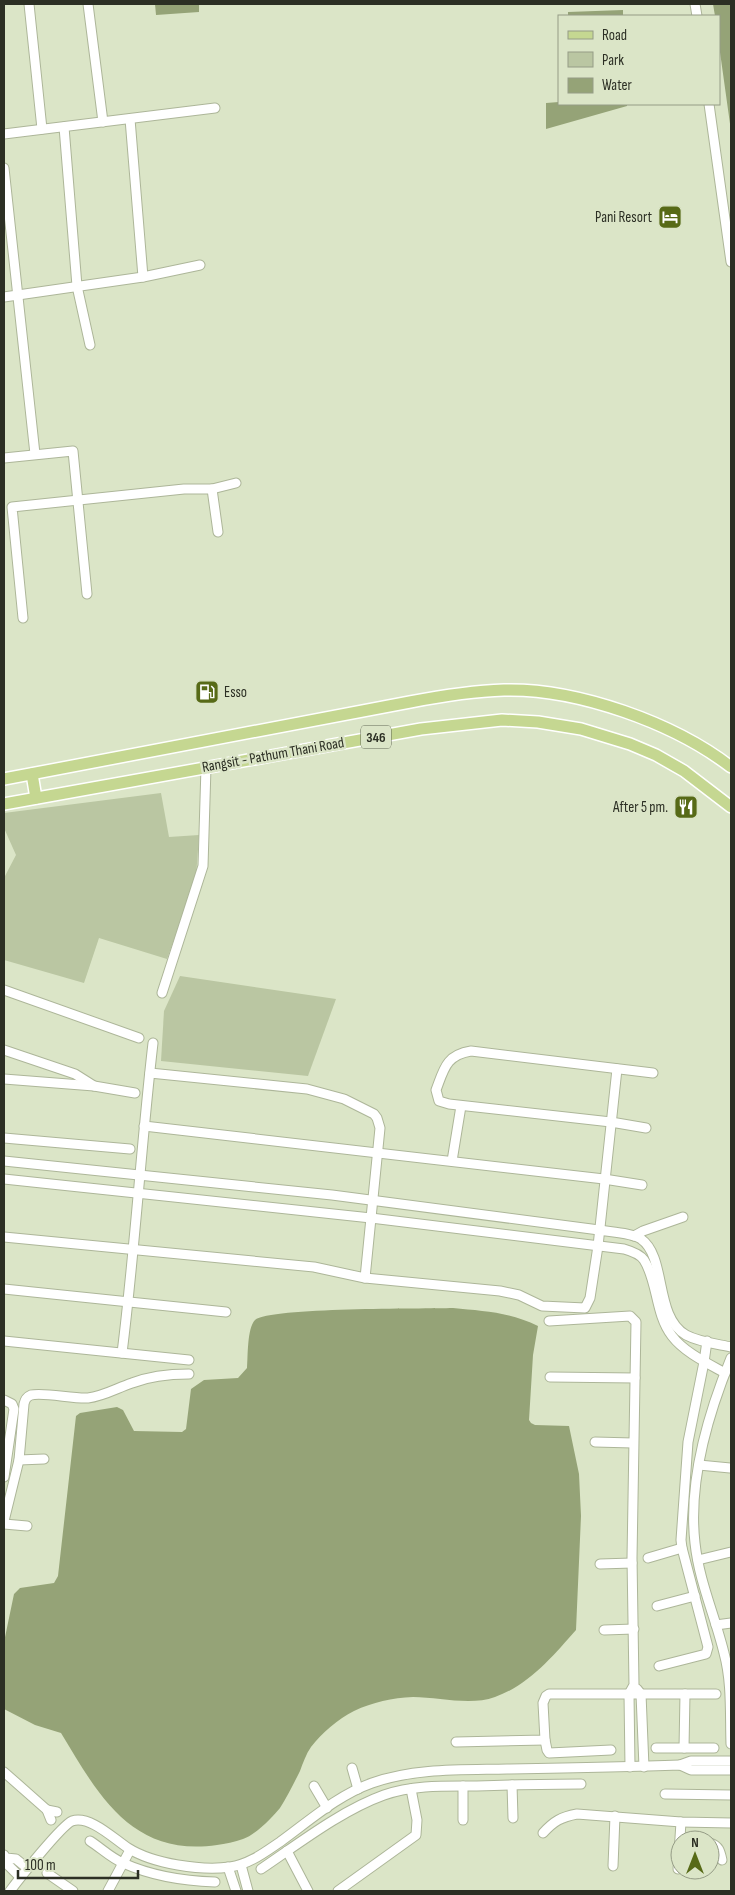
<svg xmlns="http://www.w3.org/2000/svg" width="735" height="1895" font-family="'Sofia Sans Condensed',sans-serif">
  <rect width="100%" height="100%" fill="#dbe5c7"/>
  <g fill="#bac6a2">
    <path d="M 161,793 L 169,837 L 199,835 L 196,877 L 167,959 L 99,938 L 84,983 L 4,960 L 4,878 L 16,855 L 4,828 L 4,813 Z"/>
    <path d="M 180,976 L 336,999 L 308,1076 L 161,1061 L 164,1011 Z"/>
  </g>
  <g fill="#95a377">
    <path d="M 155,4 L 199,4 L 199,12 L 156,15 Z"/>
    <path d="M 713,4 L 731,4 L 731,131 L 719,45 L 719,16 L 715,16 Z"/>
    <path d="M 623,10 L 623,16 L 568,16 L 568,12 Z"/>
    <path d="M 559,102 L 559,104 L 627,104 L 627,106 L 546,129 L 546,103 Z"/>
    <path d="M 453,1308 C 483,1311 510,1312 538,1326 L 533,1355 L 529,1420 L 531,1423 L 535,1425 L 569,1426 L 579,1474 L 581,1516 L 576,1630 C 553,1656 529,1685 495,1697 C 470,1706 439,1697 413,1697 C 392,1698 373,1702 354,1711 C 338,1719 322,1733 311,1747 C 306,1754 303,1763 300,1771 C 294,1783 287,1797 280,1808 C 273,1817 254,1836 243,1839 C 235,1842 225,1844 217,1845 C 132,1857 99,1796 61,1733 L 35,1725 L 4,1709 L 4,1642 L 14,1594 L 20,1588 L 54,1583 L 58,1576 L 76,1416 L 80,1413 L 117,1407 L 123,1410 L 134,1431 L 182,1432 L 186,1429 L 191,1389 L 204,1380 L 238,1378 L 247,1368 C 248,1357 247,1328 255,1320 C 270,1307 424,1309 453,1308 Z"/>
  </g>
  <g fill="none" stroke-linecap="round" stroke-linejoin="round">
    <g stroke="#adb699" stroke-width="11">
      <g id="minor">
        <path d="M 29,4 L 42,129"/>
        <path d="M 88,4 L 103,122"/>
        <path d="M 695,4 L 697,16"/>
        <path d="M 709,104 L 731,262"/>
        <path d="M 130,119 L 143,277"/>
        <path d="M 64,127 L 77,286 L 90,345"/>
        <path d="M 4,134 L 215,108"/>
        <path d="M 4,168 L 35,454"/>
        <path d="M 4,297 L 143,277 L 200,265"/>
        <path d="M 4,458 L 73,451 L 87,594"/>
        <path d="M 212,489 L 218,532"/>
        <path d="M 23,618 L 12,507 L 184,489 L 212,489 L 236,483"/>
        <path d="M 4,990 L 139,1038"/>
        <path d="M 162,993 L 203,866 L 206,767"/>
        <path d="M 4,1050 L 75,1074 L 94,1086"/>
        <path d="M 150,1073 L 307,1089 L 344,1099 L 374,1114 L 377,1118 L 380,1128 L 365,1278"/>
        <path d="M 4,1079 L 94,1086 L 135,1093"/>
        <path d="M 144,1126 L 604,1179 L 642,1185"/>
        <path d="M 646,1128 L 611,1122 L 449,1104 L 439,1101 L 436,1090 C 444,1069 446,1055 471,1051 L 653,1073"/>
        <path d="M 4,1138 L 130,1149"/>
        <path d="M 4,1161 L 332,1195 L 599,1230 C 610,1232 633,1233 641,1239 C 667,1257 654,1317 686,1335 C 699,1342 717,1344 731,1347"/>
        <path d="M 452,1161 L 461,1106"/>
        <path d="M 4,1179 L 371,1218 L 624,1249 C 631,1251 640,1254 644,1260 C 658,1282 655,1314 672,1336 C 684,1352 707,1363 725,1373"/>
        <path d="M 634,1236 L 643,1231 L 683,1217"/>
        <path d="M 4,1237 L 314,1267 L 365,1278 L 500,1291 L 519,1295 L 542,1306 L 585,1308 L 590,1298 L 598,1246 L 617,1069"/>
        <path d="M 4,1289 L 226,1312"/>
        <path d="M 549,1321 L 630,1316 L 636,1322 L 632,1558 L 634,1685 L 629,1694 L 630,1767"/>
        <path d="M 4,1341 L 189,1360"/>
        <path d="M 122,1353 C 135,1250 141,1146 153,1043"/>
        <path d="M 731,1358 C 708,1414 688,1482 695,1543 C 699,1581 715,1616 724,1653 C 732,1682 730,1714 731,1744"/>
        <path d="M 550,1377 L 635,1378"/>
        <path d="M 4,1400 L 12,1404 L 14,1409 L 4,1477"/>
        <path d="M 595,1442 L 633,1443"/>
        <path d="M 19,1460 L 44,1459"/>
        <path d="M 699,1465 L 730,1468"/>
        <path d="M 4,1521 L 19,1460 L 24,1404 C 25,1400 26,1397 31,1395 C 44,1392 73,1399 88,1398 C 104,1396 117,1388 132,1383 C 150,1376 171,1374 189,1374"/>
        <path d="M 4,1524 L 27,1526"/>
        <path d="M 648,1558 L 682,1548"/>
        <path d="M 698,1560 L 731,1552"/>
        <path d="M 600,1564 L 632,1563"/>
        <path d="M 657,1606 L 695,1596"/>
        <path d="M 716,1625 L 731,1623"/>
        <path d="M 604,1630 L 634,1629"/>
        <path d="M 659,1666 L 706,1654 L 708,1647 L 682,1548 L 681,1540 L 688,1442 L 704,1362 L 707,1341"/>
        <path d="M 637,1689 L 641,1694 L 644,1767"/>
        <path d="M 545,1740 L 547,1750 L 549,1753 L 611,1750"/>
        <path d="M 456,1742 L 545,1740 L 543,1703 L 546,1696 L 549,1694 L 716,1694"/>
        <path d="M 656,1748 L 714,1748"/>
        <path d="M 684,1748 L 685,1694"/>
        <path d="M 680,1765 L 691,1761 L 731,1761"/>
        <path d="M 352,1768 L 358,1789"/>
        <path d="M 4,1772 L 47,1810 L 51,1820"/>
        <path d="M 512,1785 L 513,1818"/>
        <path d="M 314,1786 L 327,1808"/>
        <path d="M 665,1794 L 731,1795"/>
        <path d="M 47,1810 L 57,1812"/>
        <path d="M 463,1820 L 463,1786"/>
        <path d="M 543,1833 C 554,1821 561,1817 577,1814 L 681,1822 L 731,1823"/>
        <path d="M 90,1841 C 101,1848 111,1858 123,1863 C 152,1876 184,1881 215,1882"/>
        <path d="M 710,1843 C 719,1846 720,1851 722,1860"/>
        <path d="M 287,1851 L 308,1891"/>
        <path d="M 4,1855 L 6,1858 L 16,1859 L 27,1868"/>
        <path d="M 6,1858 L 7,1864 L 20,1877"/>
        <path d="M 241,1865 L 248,1891"/>
        <path d="M 613,1866 L 615,1816"/>
        <path d="M 228,1867 L 236,1891"/>
        <path d="M 261,1869 C 298,1844 342,1810 384,1795 C 413,1785 444,1786 474,1786 C 510,1785 545,1784 581,1784"/>
        <path d="M 678,1869 L 681,1822"/>
        <path d="M 47,1873 L 73,1891"/>
        <path d="M 10,1891 C 19,1879 61,1826 72,1821 C 90,1815 114,1839 128,1848 C 153,1864 202,1871 230,1867 C 250,1864 265,1852 280,1842 C 309,1821 338,1795 372,1783 C 415,1768 462,1770 507,1769 C 564,1768 622,1767 680,1765 L 691,1770 L 731,1770"/>
        <path d="M 108,1891 L 130,1850"/>
        <path d="M 338,1891 L 416,1835 L 417,1820 L 411,1789"/>
      </g>
    </g>
    <g stroke="#fff" stroke-width="14">
      <g id="major">
        <path d="M 32,774 L 36,798"/>
        <path d="M 4,779 L 410,702 C 441,696 473,691 504,690 C 577,688 674,723 731,767"/>
        <path d="M 4,804 L 421,729 L 502,720 L 538,722 L 581,729 L 630,744 L 656,755 L 684,771 L 731,807"/>
      </g>
    </g>
    <use href="#minor" stroke="#fff" stroke-width="9"/>
    <use href="#major" stroke="#c5d791" stroke-width="11"/>
  </g>
  <defs>
    <g id="hotel-square" transform="scale(1.25)"><rect x="-9" y="-9" width="18" height="18" rx="4" fill="#576a17" stroke="#dbe5c7"/><path d="M-6-4.5h1.5V1H6V5H4.5V3h-9V5H-6ZM-4 0a1.8 1.8 0 1 1 3.6 0ZM.5 0V-2.5h3Q6-2.5 6 0Z" fill="#fff"/></g>
    <g id="fuel-square" transform="scale(1.25)"><rect x="-9" y="-9" width="18" height="18" rx="4" fill="#576a17" stroke="#dbe5c7"/><path d="M-5.5-6h7V0h2V4h1.3V-2.5L3-4.5l.8-.8L6-3V5H2.5V1h-1V6h-7ZM-4.2-4.7v3.2H.2V-4.7Z" fill="#fff"/></g>
    <g id="restaurant-square" transform="scale(1.25)"><rect x="-9" y="-9" width="18" height="18" rx="4" fill="#576a17" stroke="#dbe5c7"/><path d="M-5-6h1v4h1v-4h1v4h1v-4h1v5L-1.5 .5V6h-2V.5L-5-1ZM5-6V6H3V1.5H1.5Q1.5-4 5-6Z" fill="#fff"/></g>
  </defs>
  <g fill-rule="evenodd">
    <use href="#hotel-square" x="670" y="217"/>
    <use href="#fuel-square" x="207" y="692"/>
    <use href="#restaurant-square" x="686" y="807"/>
  </g>
  <g text-anchor="middle" dominant-baseline="central" stroke-width="5" stroke-linejoin="round" paint-order="stroke">
    <rect fill="#dbe5c7" stroke="#606655" stroke-width="1" x="361" y="725.5" width="30" height="23" rx="4"/>
    <g font-size="14" font-weight="bold" fill="#2c2f24">
      <text x="376" y="737">346</text>
    </g>
    <g font-size="15" fill="#2c2f24" stroke="#dbe5c7" text-anchor="end">
      <text x="652" y="217">Pani Resort</text>
      <text x="224" y="692" text-anchor="start">Esso</text>
      <text x="668" y="807">After 5 pm.</text>
    </g>
    <g font-size="15" fill="#2c2f24" stroke="#dbe5c7">
      <text transform="translate(273 755) rotate(-10)">Rangsit - Pathum Thani Road</text>
    </g>
  </g>
  <rect width="735" height="1895" fill="none" stroke="#2c2f24" stroke-width="10"/>
  <rect x="558" y="15" width="162" height="90" fill="#dbe5c7" stroke="#959c86"/>
  <rect x="568" y="31" width="25" height="8" fill="#c5d791" stroke="#959c86"/>
  <text x="602" y="40" font-size="15" fill="#2c2f24">Road</text>
  <rect x="568" y="52" width="25" height="15" fill="#bac6a2" stroke="#959c86"/>
  <text x="602" y="65" font-size="15" fill="#2c2f24">Park</text>
  <rect x="568" y="78" width="25" height="15" fill="#95a377" stroke="#959c86"/>
  <text x="602" y="90" font-size="15" fill="#2c2f24">Water</text>
  <g transform="translate(695 1855)"><circle r="24" fill="#dbe5c7" stroke="#959c86"/>
  <path d="M0-4L9 19L0 12L-9 19Z" fill="#576a17"/>
  <text y="-8" font-size="14" font-weight="bold" text-anchor="middle" fill="#2c2f24">N</text>
  </g>
  <path d="M18 1870v8h120v-8" fill="none" stroke="#2c2f24" stroke-width="2.5"/>
  <text x="25" y="1870" font-size="15" fill="#2c2f24" stroke="#dbe5c7" stroke-width="4" paint-order="stroke">100 m</text>
</svg>
